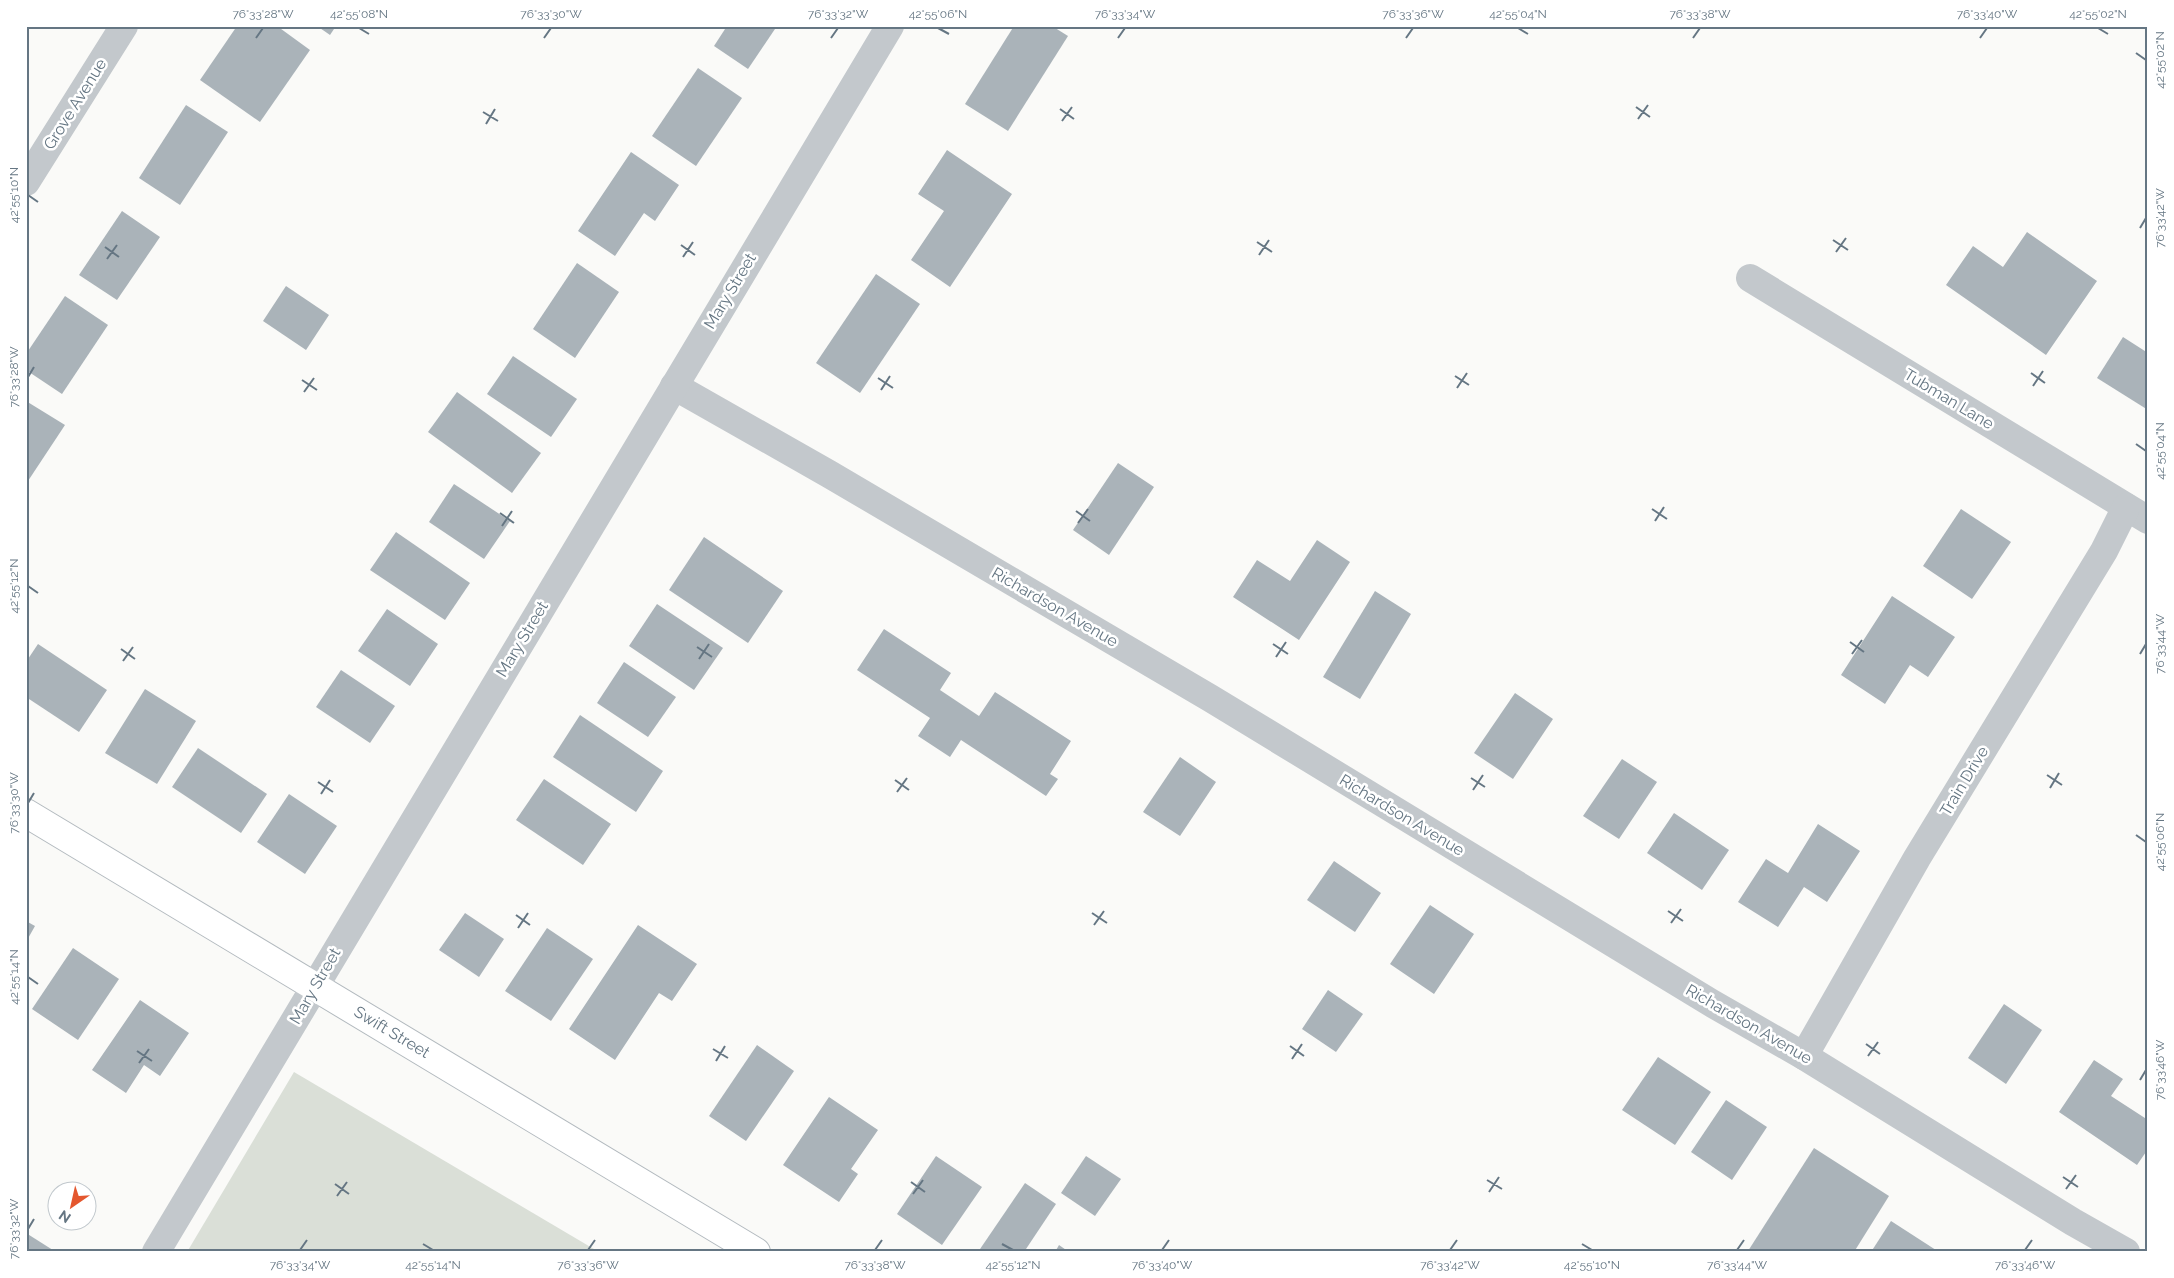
<svg xmlns="http://www.w3.org/2000/svg" width="2174" height="1278" font-family="Raleway,sans-serif">
  <rect width="100%" height="100%" fill="#fafaf8"/>
  <path fill="#dadfd7" d="M 294,1072 L 599,1252 L 187,1252 Z"/>
  <g fill="#aab3b9">
    <path d="M 237,26 L 277,26 L 310,50 L 260,122 L 200,80 Z"/>
    <path d="M 317,26 L 336,26 L 330,35 Z"/>
    <path d="M 727,26 L 777,26 L 748,69 L 714,46 Z"/>
    <path d="M 1014,26 L 1052,26 L 1068,36 L 1008,131 L 965,104 Z"/>
    <path d="M 698,68 L 742,98 L 696,166 L 652,136 Z"/>
    <path d="M 186,105 L 228,132 L 180,205 L 139,178 Z"/>
    <path d="M 947,150 L 1012,194 L 950,287 L 911,260 L 944,211 L 918,194 Z"/>
    <path d="M 631,152 L 679,185 L 655,221 L 644,213 L 615,256 L 578,231 Z"/>
    <path d="M 122,211 L 160,237 L 117,300 L 79,275 Z"/>
    <path d="M 2027,232 L 2097,281 L 2046,355 L 1946,285 L 1973,246 L 2003,267 Z"/>
    <path d="M 577,263 L 619,292 L 575,358 L 533,329 Z"/>
    <path d="M 876,274 L 920,304 L 860,393 L 816,363 Z"/>
    <path d="M 286,286 L 329,315 L 306,350 L 263,321 Z"/>
    <path d="M 65,296 L 108,325 L 62,394 L 26,370 L 26,354 Z"/>
    <path d="M 2123,337 L 2148,353 L 2148,410 L 2097,378 Z"/>
    <path d="M 513,356 L 577,399 L 551,437 L 487,394 Z"/>
    <path d="M 457,392 L 541,453 L 512,493 L 428,432 Z"/>
    <path d="M 26,401 L 65,425 L 26,484 Z"/>
    <path d="M 1118,463 L 1154,487 L 1109,555 L 1073,530 Z"/>
    <path d="M 454,484 L 510,521 L 484,559 L 429,522 Z"/>
    <path d="M 1961,509 L 2011,542 L 1972,599 L 1923,566 Z"/>
    <path d="M 396,532 L 470,583 L 445,620 L 370,570 Z"/>
    <path d="M 704,537 L 783,591 L 748,643 L 669,590 Z"/>
    <path d="M 1317,540 L 1350,562 L 1299,640 L 1233,597 L 1257,560 L 1290,581 Z"/>
    <path d="M 1375,591 L 1411,614 L 1360,699 L 1323,677 Z"/>
    <path d="M 1892,596 L 1955,637 L 1928,677 L 1910,665 L 1885,704 L 1841,675 Z"/>
    <path d="M 657,604 L 723,648 L 694,690 L 629,646 Z"/>
    <path d="M 387,609 L 438,644 L 410,686 L 358,651 Z"/>
    <path d="M 884,629 L 951,673 L 940,690 L 979,716 L 995,692 L 1071,741 L 1050,774 L 1058,779 L 1046,796 L 961,740 L 950,757 L 918,736 L 930,718 L 857,670 Z"/>
    <path d="M 38,644 L 107,690 L 79,732 L 26,697 L 26,662 Z"/>
    <path d="M 624,662 L 676,697 L 648,737 L 597,703 Z"/>
    <path d="M 341,670 L 395,706 L 370,743 L 316,707 Z"/>
    <path d="M 145,689 L 196,721 L 157,784 L 105,753 Z"/>
    <path d="M 1515,693 L 1553,719 L 1513,779 L 1474,753 Z"/>
    <path d="M 580,715 L 663,771 L 636,812 L 553,757 Z"/>
    <path d="M 198,748 L 267,794 L 241,833 L 172,787 Z"/>
    <path d="M 1180,757 L 1216,782 L 1180,836 L 1143,812 Z"/>
    <path d="M 1622,759 L 1657,782 L 1619,839 L 1583,816 Z"/>
    <path d="M 544,779 L 611,824 L 583,865 L 516,820 Z"/>
    <path d="M 289,794 L 337,826 L 305,874 L 257,842 Z"/>
    <path d="M 1674,813 L 1729,850 L 1702,890 L 1647,853 Z"/>
    <path d="M 1818,824 L 1860,851 L 1827,902 L 1804,887 L 1778,927 L 1738,902 L 1766,859 L 1788,873 Z"/>
    <path d="M 1334,861 L 1381,893 L 1355,932 L 1307,900 Z"/>
    <path d="M 1430,905 L 1474,934 L 1434,994 L 1390,964 Z"/>
    <path d="M 465,913 L 504,939 L 479,977 L 439,950 Z"/>
    <path d="M 26,921 L 35,926 L 26,942 Z"/>
    <path d="M 638,925 L 697,964 L 672,1001 L 659,993 L 615,1060 L 569,1029 Z"/>
    <path d="M 547,928 L 593,959 L 551,1021 L 505,991 Z"/>
    <path d="M 73,948 L 119,979 L 78,1040 L 32,1009 Z"/>
    <path d="M 1328,990 L 1363,1014 L 1336,1052 L 1302,1029 Z"/>
    <path d="M 140,1000 L 189,1033 L 160,1076 L 144,1065 L 126,1093 L 92,1070 Z"/>
    <path d="M 2004,1004 L 2042,1030 L 2006,1084 L 1968,1058 Z"/>
    <path d="M 757,1045 L 794,1071 L 746,1141 L 709,1116 Z"/>
    <path d="M 1658,1057 L 1711,1092 L 1675,1145 L 1622,1110 Z"/>
    <path d="M 2094,1060 L 2123,1079 L 2111,1096 L 2148,1120 L 2148,1149 L 2137,1165 L 2059,1112 Z"/>
    <path d="M 829,1097 L 878,1130 L 851,1169 L 858,1174 L 839,1202 L 783,1165 Z"/>
    <path d="M 1726,1100 L 1767,1127 L 1732,1180 L 1691,1152 Z"/>
    <path d="M 1814,1148 L 1889,1196 L 1854,1252 L 1750,1252 L 1748,1251 Z"/>
    <path d="M 936,1156 L 982,1187 L 942,1245 L 897,1214 Z"/>
    <path d="M 1086,1156 L 1121,1179 L 1095,1216 L 1061,1193 Z"/>
    <path d="M 1025,1183 L 1056,1204 L 1024,1252 L 978,1252 Z"/>
    <path d="M 1891,1221 L 1939,1252 L 1871,1252 Z"/>
    <path d="M 26,1233 L 56,1252 L 26,1252 Z"/>
    <path d="M 1059,1245 L 1069,1252 L 1055,1252 Z"/>
  </g>
  <g fill="none" stroke-linecap="round" stroke-linejoin="round">
    <g stroke="#b3babf" stroke-width="30">
      <path id="secondary" d="M 26,813 L 756,1252"/>
    </g>
    <g stroke="#c3c8cc" stroke-width="28">
      <path d="M 26,182 L 124,26"/>
      <path d="M 1750,278 L 2148,520"/>
      <path d="M 674,386 L 829,474 L 1210,698 L 1713,1004 L 1804,1056 L 2073,1222 L 2126,1252"/>
      <path d="M 1804,1056 L 1917,858 L 2104,551 L 2126,507"/>
      <path d="M 156,1252 L 890,26"/>
    </g>
    <use href="#secondary" stroke="#fff" stroke-width="28"/>
  </g>
  <path fill="none" stroke="#657683" stroke-width="2" d="M 359,28 L 369,34M 938,28 L 949,34M 1518,28 L 1528,34M 2098,28 L 2108,34M 256,38 L 263,28M 544,38 L 551,28M 831,38 L 838,28M 1118,38 L 1125,28M 1406,38 L 1413,28M 1693,38 L 1700,28M 1980,38 L 1987,28M 2136,53 L 2146,60M 1636,107 L 1650,117M 1060,109 L 1074,119M 483,112 L 498,121M 1638,119 L 1648,105M 1062,121 L 1072,107M 486,124 L 495,109M 28,195 L 38,202M 2140,228 L 2146,218M 1833,240 L 1848,250M 1257,242 L 1272,252M 681,245 L 695,255M 105,247 L 119,257M 1836,252 L 1846,238M 1259,255 L 1269,240M 683,257 L 693,242M 107,259 L 117,245M 2031,373 L 2045,383M 1455,376 L 1469,385M 28,377 L 34,367M 878,378 L 893,388M 302,380 L 317,390M 2033,386 L 2043,371M 1457,388 L 1467,373M 881,390 L 890,376M 304,392 L 314,378M 2136,444 L 2146,451M 1652,509 L 1667,519M 1076,511 L 1090,521M 500,513 L 514,523M 1655,521 L 1664,507M 1078,523 L 1088,509M 502,526 L 512,511M 28,586 L 38,593M 1850,642 L 1864,652M 1273,644 L 1288,654M 697,647 L 712,657M 121,649 L 135,659M 1852,654 L 1862,640M 2140,654 L 2146,644M 1276,657 L 1286,642M 699,659 L 709,644M 123,661 L 133,647M 2047,775 L 2062,785M 1471,778 L 1485,787M 895,780 L 909,790M 318,782 L 333,792M 2050,788 L 2059,773M 1473,790 L 1483,775M 897,792 L 907,778M 321,794 L 330,780M 28,803 L 34,793M 2136,835 L 2146,842M 1668,911 L 1683,921M 1092,913 L 1107,923M 516,915 L 530,925M 1671,923 L 1681,909M 1094,925 L 1104,911M 518,928 L 528,913M 28,977 L 38,984M 1866,1044 L 1880,1054M 1290,1046 L 1304,1056M 713,1049 L 728,1058M 137,1051 L 152,1061M 1868,1056 L 1878,1042M 1292,1059 L 1302,1044M 716,1061 L 725,1046M 139,1063 L 149,1049M 2140,1080 L 2146,1070M 2063,1177 L 2078,1187M 1487,1180 L 1502,1189M 911,1182 L 925,1192M 335,1184 L 349,1194M 2066,1189 L 2076,1175M 1489,1192 L 1499,1177M 913,1194 L 923,1180M 337,1196 L 347,1182M 28,1229 L 34,1219M 423,1244 L 433,1250M 1002,1244 L 1013,1250M 1582,1244 L 1592,1250M 300,1250 L 307,1240M 588,1250 L 595,1240M 875,1250 L 882,1240M 1162,1250 L 1169,1240M 1450,1250 L 1457,1240M 1737,1250 L 1744,1240M 2025,1250 L 2032,1240"/>
  <g text-anchor="middle" dominant-baseline="central" stroke-width="5" stroke-linejoin="round" paint-order="stroke">
    <g font-size="16" fill="#657683" stroke="#fff">
      <text transform="translate(75 104) rotate(-58)">Grove Avenue</text>
      <text transform="translate(730 291) rotate(-59)">Mary Street</text>
      <text transform="translate(1949 399) rotate(31)">Tubman Lane</text>
      <text transform="translate(1055 607) rotate(30)">Richardson Avenue</text>
      <text transform="translate(522 639) rotate(-59)">Mary Street</text>
      <text transform="translate(1964 781) rotate(-59)">Train Drive</text>
      <text transform="translate(1402 815) rotate(31)">Richardson Avenue</text>
      <text transform="translate(315 986) rotate(-60)">Mary Street</text>
      <text transform="translate(1749 1024) rotate(30)">Richardson Avenue</text>
      <text transform="translate(392 1032) rotate(31)">Swift Street</text>
    </g>
  </g>
  <rect width="2174" height="1278" fill="none" stroke="#ffffff" stroke-width="55"/>
  <g transform="translate(72 1206) rotate(214)"><circle r="24" fill="#ffffff" stroke="#c1c8cd"/>
  <path d="M0-4L9 19L0 12L-9 19Z" fill="#e4572e"/>
  <text y="-8" font-size="14" font-weight="bold" text-anchor="middle" fill="#657683">N</text>
  </g>
  <rect x="28" y="28" width="2118" height="1222" fill="none" stroke="#657683" stroke-width="2"/>
  <g font-size="12" text-anchor="middle" fill="#657683">
    <text x="263" y="18">76°33'28"W</text>
    <text x="359" y="18">42°55'08"N</text>
    <text x="551" y="18">76°33'30"W</text>
    <text x="838" y="18">76°33'32"W</text>
    <text x="938" y="18">42°55'06"N</text>
    <text x="1125" y="18">76°33'34"W</text>
    <text x="1413" y="18">76°33'36"W</text>
    <text x="1518" y="18">42°55'04"N</text>
    <text x="1700" y="18">76°33'38"W</text>
    <text x="1987" y="18">76°33'40"W</text>
    <text x="2098" y="18">42°55'02"N</text>
    <text transform="translate(2160 60) rotate(-90)" y="4">42°55'02"N</text>
    <text transform="translate(14 195) rotate(-90)" y="4">42°55'10"N</text>
    <text transform="translate(2160 218) rotate(-90)" y="4">76°33'42"W</text>
    <text transform="translate(14 377) rotate(-90)" y="4">76°33'28"W</text>
    <text transform="translate(2160 451) rotate(-90)" y="4">42°55'04"N</text>
    <text transform="translate(14 586) rotate(-90)" y="4">42°55'12"N</text>
    <text transform="translate(2160 644) rotate(-90)" y="4">76°33'44"W</text>
    <text transform="translate(14 803) rotate(-90)" y="4">76°33'30"W</text>
    <text transform="translate(2160 842) rotate(-90)" y="4">42°55'06"N</text>
    <text transform="translate(14 977) rotate(-90)" y="4">42°55'14"N</text>
    <text transform="translate(2160 1070) rotate(-90)" y="4">76°33'46"W</text>
    <text transform="translate(14 1229) rotate(-90)" y="4">76°33'32"W</text>
    <text x="300" y="1269">76°33'34"W</text>
    <text x="433" y="1269">42°55'14"N</text>
    <text x="588" y="1269">76°33'36"W</text>
    <text x="875" y="1269">76°33'38"W</text>
    <text x="1013" y="1269">42°55'12"N</text>
    <text x="1162" y="1269">76°33'40"W</text>
    <text x="1450" y="1269">76°33'42"W</text>
    <text x="1592" y="1269">42°55'10"N</text>
    <text x="1737" y="1269">76°33'44"W</text>
    <text x="2025" y="1269">76°33'46"W</text>
  </g>
</svg>
